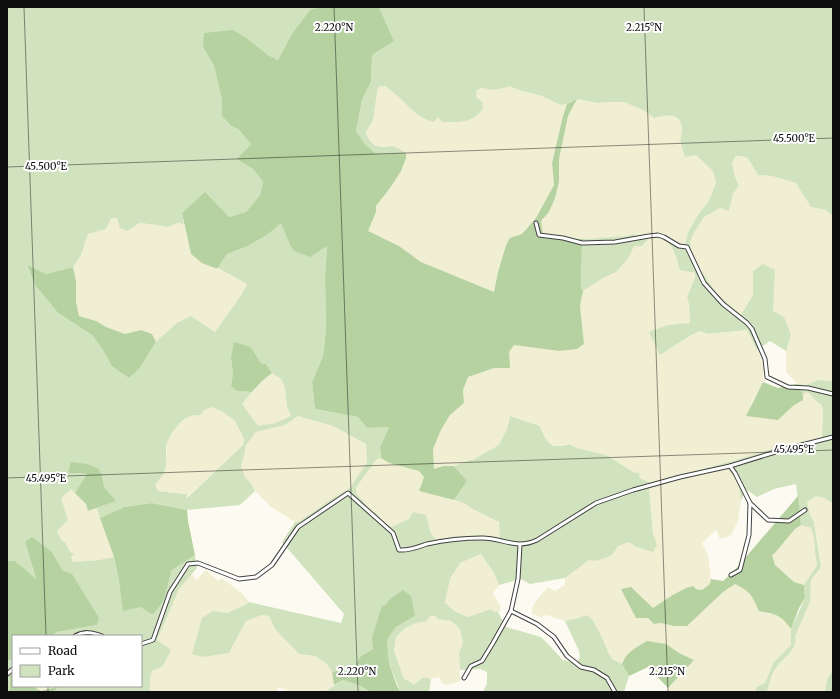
<svg xmlns="http://www.w3.org/2000/svg" width="840" height="699" font-family="Merriweather,serif">
  <rect width="100%" height="100%" fill="#fdfbf1"/>
  <g fill="#f0eed3">
    <path d="M 509,85 L 522,91 L 542,96 L 560,105 L 567,104 L 563,116 L 552,163 L 554,185 L 536,218 L 521,235 L 510,238 L 506,245 L 498,272 L 494,292 L 421,262 L 399,246 L 367,231 L 376,212 L 376,206 L 390,188 L 391,146 L 385,147 L 378,146 L 372,143 L 368,138 L 366,132 L 373,120 L 378,87 L 385,86 L 438,116 L 442,122 L 462,122 L 477,98 L 476,91 L 481,88 L 495,90 Z"/>
    <path d="M 577,99 L 597,103 L 610,102 L 624,102 L 643,110 L 654,117 L 668,115 L 675,117 L 680,122 L 682,128 L 681,143 L 685,156 L 696,155 L 713,171 L 716,184 L 709,201 L 698,215 L 688,232 L 685,244 L 679,243 L 662,234 L 643,235 L 639,236 L 633,234 L 627,236 L 584,239 L 574,239 L 543,234 L 541,221 L 549,212 L 555,198 L 559,182 L 559,159 L 568,116 Z"/>
    <path d="M 736,156 L 740,156 L 748,158 L 758,175 L 772,176 L 796,183 L 811,207 L 826,210 L 833,216 L 833,381 L 818,380 L 806,385 L 798,384 L 786,372 L 786,351 L 791,335 L 773,311 L 753,271 L 753,295 L 741,316 L 717,294 L 700,269 L 692,252 L 690,242 L 695,231 L 704,217 L 720,208 L 729,211 L 733,194 L 739,186 L 735,177 L 732,163 Z"/>
    <path d="M 110,218 L 117,218 L 139,223 L 158,225 L 168,227 L 178,223 L 184,224 L 191,254 L 215,268 L 218,268 L 247,284 L 242,294 L 215,332 L 160,338 L 156,342 L 152,334 L 141,330 L 125,334 L 106,327 L 96,321 L 79,316 L 76,302 L 76,281 L 73,267 L 81,255 L 88,234 L 106,229 Z"/>
    <path d="M 650,237 L 662,239 L 671,244 L 675,253 L 680,270 L 695,273 L 695,278 L 687,297 L 689,304 L 690,324 L 668,325 L 660,355 L 688,337 L 699,331 L 708,334 L 748,330 L 764,364 L 763,382 L 750,406 L 778,420 L 793,406 L 803,400 L 803,395 L 806,391 L 809,393 L 816,402 L 821,404 L 823,409 L 822,438 L 772,449 L 736,460 L 651,483 L 640,478 L 639,473 L 635,473 L 606,455 L 577,448 L 569,444 L 558,446 L 549,443 L 543,435 L 540,426 L 510,416 L 507,429 L 499,445 L 474,459 L 454,466 L 443,466 L 434,469 L 433,449 L 441,430 L 450,415 L 464,403 L 463,390 L 468,377 L 494,368 L 509,368 L 509,352 L 514,345 L 559,351 L 584,344 L 580,306 L 583,291 L 603,278 L 616,272 L 628,257 L 634,246 L 642,246 Z"/>
    <path d="M 272,373 L 281,379 L 285,388 L 287,407 L 291,416 L 275,423 L 258,427 L 242,404 L 262,381 Z"/>
    <path d="M 212,407 L 223,412 L 235,421 L 244,439 L 243,445 L 186,498 L 185,494 L 158,491 L 155,485 L 161,478 L 167,454 L 166,450 L 168,440 L 175,428 L 189,416 L 196,416 L 204,410 Z"/>
    <path d="M 298,416 L 333,426 L 366,444 L 367,462 L 350,488 L 330,500 L 300,521 L 295,522 L 271,507 L 255,491 L 251,483 L 245,477 L 241,466 L 245,452 L 246,445 L 256,432 L 285,425 Z"/>
    <path d="M 381,458 L 389,463 L 419,471 L 424,477 L 419,491 L 464,503 L 473,509 L 500,522 L 500,538 L 481,535 L 459,536 L 436,539 L 431,535 L 426,515 L 410,518 L 393,527 L 385,523 L 375,512 L 372,512 L 356,493 L 356,489 L 376,460 Z"/>
    <path d="M 727,468 L 735,476 L 739,486 L 741,500 L 738,521 L 731,535 L 720,539 L 716,530 L 702,543 L 708,555 L 711,579 L 710,584 L 702,590 L 696,589 L 671,596 L 653,608 L 631,587 L 648,618 L 654,624 L 661,623 L 674,626 L 687,626 L 723,592 L 735,584 L 744,588 L 753,596 L 759,611 L 763,613 L 773,614 L 786,621 L 791,629 L 791,646 L 774,662 L 765,683 L 755,688 L 757,692 L 667,692 L 668,688 L 694,660 L 679,653 L 623,660 L 622,664 L 612,659 L 608,652 L 602,637 L 592,619 L 587,615 L 578,618 L 565,621 L 558,619 L 546,615 L 541,617 L 532,614 L 532,609 L 535,602 L 548,587 L 555,591 L 565,585 L 565,578 L 589,559 L 596,561 L 612,555 L 618,546 L 629,542 L 636,547 L 643,549 L 656,545 L 653,534 L 649,488 Z"/>
    <path d="M 71,488 L 86,504 L 88,511 L 97,508 L 114,557 L 99,560 L 72,562 L 70,552 L 65,542 L 62,541 L 57,531 L 68,520 L 61,498 Z"/>
    <path d="M 816,496 L 824,498 L 830,502 L 833,502 L 833,671 L 830,674 L 826,684 L 825,692 L 767,692 L 769,683 L 776,668 L 794,648 L 796,640 L 794,636 L 810,602 L 811,580 L 821,567 L 818,544 L 814,522 L 810,515 L 807,502 Z"/>
    <path d="M 801,525 L 811,528 L 814,537 L 815,552 L 817,565 L 804,585 L 794,582 L 775,565 L 772,555 L 774,554 L 795,529 Z"/>
    <path d="M 481,554 L 494,573 L 499,585 L 493,593 L 501,608 L 499,612 L 494,612 L 491,609 L 468,617 L 456,612 L 445,603 L 450,579 L 460,563 Z"/>
    <path d="M 206,570 L 218,581 L 222,578 L 243,594 L 249,602 L 245,605 L 227,613 L 213,611 L 229,653 L 246,621 L 262,615 L 269,616 L 275,629 L 299,654 L 315,656 L 327,664 L 332,672 L 334,685 L 324,692 L 288,692 L 284,689 L 278,688 L 276,692 L 150,692 L 150,679 L 152,671 L 163,666 L 157,640 L 179,589 L 192,573 L 196,580 Z"/>
    <path d="M 430,616 L 435,616 L 438,619 L 451,621 L 460,629 L 463,643 L 459,653 L 460,681 L 447,685 L 442,683 L 439,677 L 431,679 L 429,678 L 419,679 L 414,685 L 409,681 L 404,679 L 394,651 L 396,637 L 405,628 L 416,623 L 427,621 Z"/>
    <path d="M 32,686 L 59,686 L 41,691 Z"/>
  </g>
  <g fill="#d1e3be" fill-rule="evenodd">
    <path d="M 7,7 L 319,7 L 310,10 L 293,32 L 278,60 L 268,55 L 248,39 L 203,47 L 214,66 L 222,100 L 222,116 L 231,126 L 238,129 L 251,144 L 238,159 L 253,169 L 263,182 L 260,195 L 246,212 L 229,217 L 182,213 L 184,224 L 178,223 L 168,227 L 158,225 L 139,223 L 127,231 L 120,228 L 117,218 L 111,218 L 106,229 L 88,234 L 81,255 L 73,267 L 46,274 L 27,266 L 35,285 L 58,313 L 92,335 L 103,350 L 129,378 L 139,369 L 156,342 L 160,338 L 177,323 L 191,316 L 215,332 L 242,294 L 247,284 L 218,268 L 227,254 L 248,246 L 267,235 L 281,222 L 289,243 L 327,246 L 325,276 L 326,330 L 323,356 L 312,382 L 315,409 L 358,417 L 367,428 L 389,427 L 380,447 L 381,458 L 376,460 L 356,488 L 356,493 L 372,512 L 375,512 L 385,523 L 392,527 L 410,518 L 413,512 L 426,515 L 431,534 L 436,539 L 459,536 L 481,535 L 500,538 L 499,522 L 473,509 L 464,503 L 454,500 L 467,481 L 454,466 L 474,459 L 499,445 L 507,429 L 510,416 L 540,426 C 543,435 548,447 559,446 C 562,446 566,445 569,444 L 577,448 L 606,455 L 635,473 L 639,473 L 640,478 L 651,483 L 736,460 L 772,449 L 822,438 L 823,409 L 821,404 C 812,401 814,394 806,392 L 803,395 L 798,384 L 806,385 L 818,380 L 833,381 L 833,502 L 830,502 L 824,498 L 816,496 L 807,502 L 810,515 L 814,522 L 821,567 L 811,580 L 810,602 L 795,636 C 799,649 783,658 776,668 C 771,675 769,684 767,692 L 757,692 L 755,688 L 765,683 L 774,662 L 791,645 L 791,629 L 805,598 L 804,585 L 817,565 L 815,552 L 814,537 L 811,528 L 801,525 L 796,484 L 774,489 L 757,497 L 747,490 L 741,500 C 739,485 738,479 727,468 L 649,488 L 653,534 L 657,545 L 653,552 L 636,547 L 629,542 L 618,546 L 612,555 L 608,557 L 596,561 L 589,560 L 565,578 L 530,584 L 521,579 L 499,585 L 494,573 L 481,554 L 460,563 L 450,579 L 445,603 L 456,612 L 468,617 L 491,609 L 494,612 L 498,612 L 506,627 L 541,637 L 550,646 L 563,660 L 575,663 L 578,661 L 580,657 L 579,651 L 565,621 L 578,618 L 587,615 L 592,619 L 602,637 L 608,652 L 612,659 L 622,664 L 629,676 L 624,692 L 483,692 L 487,683 L 487,672 L 480,669 L 460,670 L 459,653 L 463,643 L 460,629 L 451,621 L 438,619 L 435,616 L 430,616 L 427,621 L 416,623 L 405,628 L 396,637 L 394,651 L 404,679 L 409,681 L 414,685 C 420,679 422,676 431,679 L 429,692 L 401,692 L 398,686 L 389,663 L 387,640 L 396,627 L 415,616 L 390,599 L 385,605 L 373,649 L 361,656 L 353,668 L 332,672 L 327,664 L 315,656 L 299,654 L 275,629 L 269,616 L 262,615 L 246,621 L 229,653 L 202,657 L 192,654 L 202,618 L 213,611 L 227,613 L 245,605 L 249,602 L 341,623 L 344,614 L 282,542 L 295,522 L 300,521 L 330,500 L 350,488 L 367,462 L 366,444 L 333,426 L 298,416 L 285,425 L 256,432 L 246,445 L 245,452 L 241,466 L 245,477 L 251,483 L 255,491 L 240,505 L 187,510 L 152,503 L 124,507 L 100,518 L 97,508 L 115,501 L 104,487 L 102,475 L 99,469 L 68,473 L 78,473 L 88,474 L 75,493 L 71,489 L 61,498 L 68,520 L 57,531 L 62,541 L 65,542 L 70,552 L 74,554 L 71,557 L 72,562 L 99,560 L 114,557 L 119,580 L 140,607 L 153,615 L 164,600 L 172,570 L 195,555 L 197,568 L 179,589 L 157,640 L 171,650 L 163,666 L 152,671 L 150,679 L 150,692 L 54,692 L 59,686 L 141,686 L 141,636 L 51,636 L 57,632 L 97,625 L 63,571 L 52,552 L 25,542 L 36,580 L 15,561 L 7,561 ZM 251,347 L 261,363 L 266,364 L 272,373 L 281,379 L 285,388 L 287,407 L 291,416 L 275,423 L 258,426 L 242,404 L 252,392 L 237,391 L 231,386 L 233,373 L 231,358 ZM 212,407 L 223,412 L 235,421 L 244,439 L 243,445 L 187,498 L 186,497 L 187,494 L 187,493 L 185,494 L 158,491 L 155,485 C 158,481 162,477 164,472 C 167,466 166,457 166,450 C 166,439 178,422 188,417 C 191,415 196,416 200,415 L 204,410 Z"/>
    <path d="M 379,7 L 833,7 L 833,216 L 826,210 L 811,207 L 796,183 L 772,176 L 758,175 L 748,158 L 740,156 L 736,156 L 732,163 L 735,177 L 739,186 L 733,194 L 729,211 L 720,208 L 704,217 L 695,231 L 690,242 L 692,252 L 700,269 L 717,294 L 741,315 L 753,295 L 753,271 L 763,264 L 775,270 L 773,311 L 784,317 L 791,335 L 786,351 L 770,341 L 757,350 L 747,330 L 708,334 L 699,331 L 688,337 L 660,355 L 649,332 L 668,325 L 690,323 L 689,304 L 687,297 L 695,278 L 695,273 L 680,270 C 678,265 677,259 675,254 C 670,240 663,239 650,237 L 642,246 L 634,246 L 629,257 L 616,272 L 603,278 L 583,291 L 581,288 L 582,243 L 584,239 L 627,236 L 633,234 L 639,236 L 652,234 L 662,234 L 679,243 L 685,244 L 688,232 L 698,215 L 709,201 L 716,183 L 713,171 L 696,155 L 685,157 C 684,153 682,148 681,144 C 680,139 682,133 682,128 C 680,112 665,115 654,118 L 643,110 L 624,102 L 610,102 L 597,103 L 577,99 L 567,104 L 560,105 L 542,96 L 522,91 L 509,86 L 508,87 L 494,90 L 481,88 L 476,91 L 477,98 L 482,102 L 483,108 C 473,124 458,122 442,122 L 438,117 L 434,122 C 413,117 403,97 385,86 L 378,87 L 373,120 L 366,132 C 368,141 374,147 384,147 C 387,147 389,146 391,146 C 396,146 402,151 406,153 L 376,154 L 365,144 L 356,131 L 362,100 L 371,82 L 372,55 L 394,41 Z"/>
    <path d="M 7,660 L 13,660 L 13,673 L 8,677 L 10,679 L 10,692 L 7,692 Z"/>
    <path d="M 833,671 L 833,692 L 825,692 C 826,684 827,676 833,671 Z"/>
    <path d="M 343,680 L 358,685 L 371,692 L 324,692 Z"/>
  </g>
  <g fill="#b6d2a0">
    <path d="M 319,7 L 379,7 L 394,41 L 372,55 L 371,82 L 362,100 L 356,131 L 365,144 L 376,154 L 406,153 L 406,158 L 401,171 L 390,188 L 376,206 L 376,212 L 368,231 L 399,246 L 421,262 L 494,292 L 498,272 L 506,245 L 510,238 L 522,234 L 536,218 L 554,185 L 552,163 L 563,116 L 567,104 L 577,99 L 568,116 L 559,159 L 559,182 L 555,198 L 549,212 L 541,221 L 543,234 L 574,239 L 584,239 L 582,243 L 581,288 L 583,291 L 580,306 L 584,344 L 577,349 L 559,351 L 514,345 L 509,352 L 510,368 L 494,368 L 468,377 L 463,390 L 464,403 L 450,415 L 441,430 L 433,449 L 434,469 L 443,466 L 454,466 L 467,481 L 454,500 L 419,491 L 424,477 L 419,471 L 389,463 L 381,458 L 380,447 L 389,427 L 367,428 L 358,417 L 315,409 L 312,382 L 323,356 L 326,330 L 325,276 L 327,246 L 310,257 L 294,251 L 289,243 L 281,223 L 267,235 L 248,246 L 227,254 L 218,268 L 215,268 L 202,263 L 191,254 L 182,213 L 205,192 L 229,217 L 246,212 L 260,195 L 263,182 L 253,169 L 237,159 L 251,144 L 238,129 L 231,126 L 222,116 L 222,100 L 214,66 L 203,47 L 204,33 L 233,30 L 248,39 L 268,55 L 278,60 L 293,32 L 310,10 Z"/>
    <path d="M 27,265 L 46,274 L 73,267 L 76,281 L 76,302 L 79,316 L 96,321 L 106,327 L 125,334 L 141,330 L 152,334 L 156,342 L 139,369 L 129,378 L 112,366 L 103,350 L 92,335 L 58,313 L 35,285 Z"/>
    <path d="M 234,342 L 251,347 L 261,363 L 266,364 L 272,373 L 262,381 L 252,392 L 237,391 L 231,386 L 233,373 L 231,358 Z"/>
    <path d="M 763,382 L 778,388 L 798,384 L 803,395 L 803,400 L 793,406 L 778,420 L 746,416 Z"/>
    <path d="M 71,462 L 87,464 L 99,469 L 102,475 L 104,487 L 116,501 L 88,511 L 86,504 L 75,493 L 87,474 L 78,473 L 68,473 Z"/>
    <path d="M 798,496 L 801,525 L 795,529 L 774,554 L 772,555 L 775,565 L 794,582 L 804,585 L 805,598 L 799,608 L 791,629 C 786,622 782,617 773,614 C 768,612 764,613 759,611 C 752,595 751,592 735,584 L 723,592 L 687,626 L 674,626 L 661,623 L 654,624 L 648,618 L 636,618 L 621,589 L 631,587 L 653,608 L 671,596 L 686,588 L 693,586 L 696,589 L 702,590 L 710,584 L 711,579 L 723,581 L 734,571 Z"/>
    <path d="M 152,503 L 187,510 L 188,521 L 195,555 L 172,570 L 164,600 L 153,615 L 140,607 L 123,611 L 119,580 L 114,557 L 100,518 L 124,507 Z"/>
    <path d="M 32,537 L 52,552 L 63,571 L 72,574 L 99,618 L 97,625 L 57,632 L 51,636 L 13,636 L 13,660 L 7,660 L 7,561 L 15,561 L 36,579 L 25,542 Z"/>
    <path d="M 403,590 L 411,596 L 415,616 L 396,627 L 387,640 L 389,663 L 397,686 L 401,692 L 371,692 L 358,685 L 343,680 L 334,685 L 332,672 L 353,668 L 361,656 L 373,649 L 372,638 L 382,606 L 385,605 L 390,599 Z"/>
    <path d="M 647,641 L 666,644 L 679,653 L 694,660 L 668,688 L 648,667 L 629,676 L 622,664 C 626,652 637,647 647,641 Z"/>
    <path d="M 13,673 L 13,686 L 32,686 L 41,691 L 59,686 L 54,692 L 10,692 L 10,679 L 8,676 Z"/>
  </g>
  <g fill="none" stroke-linecap="round" stroke-linejoin="round">
    <g stroke="#414141" stroke-width="5">
      <g id="minor">
        <path d="M 536,223 L 539,235 L 563,238 L 582,243 L 615,242 L 649,236 L 658,235 L 664,237 L 679,246 L 687,247 L 704,283 L 723,304 L 747,323 L 752,329 L 765,359 L 767,377 L 788,387 L 808,388 L 833,394"/>
        <path d="M 730,466 L 735,473 L 750,503 L 749,535 L 740,570 L 731,575"/>
        <path d="M 750,503 L 768,520 L 789,521 L 805,510"/>
        <path d="M 511,611 L 537,624 L 554,637 L 567,656 L 581,667 L 594,670 L 607,678 L 615,692"/>
        <path d="M 75,636 C 84,631 92,632 102,636"/>
        <path d="M 141,644 L 153,640 L 170,592 L 188,564 L 198,563 L 239,579 L 256,577 L 272,565 L 298,527 L 348,493 L 393,533 L 399,550 C 409,551 418,547 427,544 C 445,540 464,538 482,538 C 503,538 516,550 537,540 L 596,503 L 633,490 L 680,477 L 730,466 L 782,450 L 833,437"/>
        <path d="M 7,674 L 13,669"/>
        <path d="M 464,678 L 471,666 L 482,661 L 493,643 L 511,611 L 518,579 L 520,545"/>
      </g>
    </g>
    <use href="#minor" stroke="#fff" stroke-width="3"/>
  </g>
  <path fill="none" stroke="#0e0e0e" stroke-width="1" stroke-opacity="0.45" d="M 24,7 L 46,636M 334,7 L 358,692M 644,7 L 668,692M 7,167 L 833,138M 7,478 L 833,450M 48,686 L 48,692"/>
  <g font-size="10" text-anchor="middle" fill="#0e0e0e" stroke="#fff" stroke-width="4" stroke-linejoin="round" paint-order="stroke">
    <text x="334" y="31">2.220°N</text>
    <text x="644" y="31">2.215°N</text>
    <text x="794" y="142">45.500°E</text>
    <text x="46" y="170">45.500°E</text>
    <text x="794" y="453">45.495°E</text>
    <text x="46" y="482">45.495°E</text>
    <text x="357" y="675">2.220°N</text>
    <text x="667" y="675">2.215°N</text>
  </g>
  <rect width="840" height="699" fill="none" stroke="#0e0e0e" stroke-width="16"/>
  <rect x="12" y="635" width="130" height="52" fill="#ffffff" stroke="#9f9f9f"/>
  <rect x="20" y="648" width="20" height="6" fill="#ffffff" stroke="#9f9f9f"/>
  <text x="48" y="655" font-size="12" fill="#0e0e0e">Road</text>
  <rect x="20" y="665" width="20" height="12" fill="#d1e3be" stroke="#9f9f9f"/>
  <text x="48" y="675" font-size="12" fill="#0e0e0e">Park</text>
</svg>
